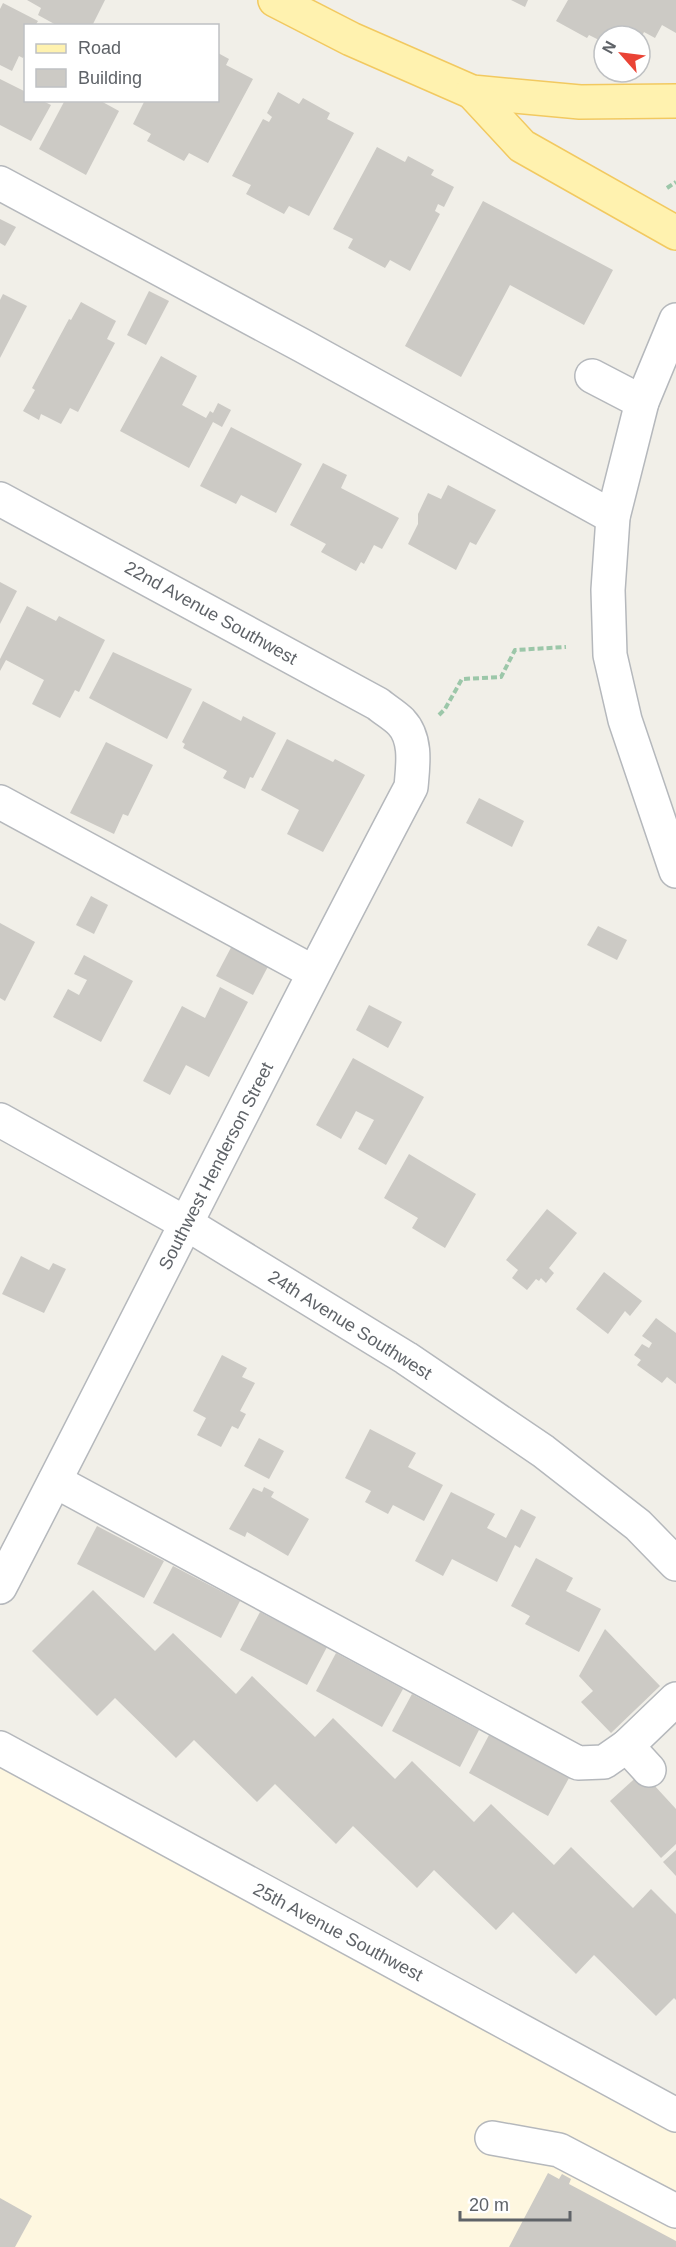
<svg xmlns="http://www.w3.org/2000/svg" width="676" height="2247" font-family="Helvetica,sans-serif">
  <rect width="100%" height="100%" fill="#f1efe8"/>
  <path fill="#fef7e0" d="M 0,1748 L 676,2115 L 676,2247 L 0,2247 Z"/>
  <g fill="#cccac5">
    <path d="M 27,0 L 105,0 L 92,26 L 58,26 L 38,15 L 41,8 Z"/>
    <path d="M 511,0 L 528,0 L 525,7 Z"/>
    <path d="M 568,0 L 676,0 L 676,33 L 662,25 L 655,38 L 644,32 L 640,40 L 640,36 L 631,32 L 629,36 L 608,36 L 603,33 L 599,40 L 589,35 L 587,38 L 556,21 Z"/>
    <path d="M 3,3 L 38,21 L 35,26 L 26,26 L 26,53 L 23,58 L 19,56 L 12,71 L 0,65 L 0,9 Z"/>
    <path d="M 218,53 L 229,59 L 226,65 L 253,79 L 208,163 L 189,153 L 184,161 L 147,141 L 151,134 L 133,124 L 145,100 L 218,100 Z"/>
    <path d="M 0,79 L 26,92 L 26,100 L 41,100 L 51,105 L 31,141 L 0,125 Z"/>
    <path d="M 278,92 L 299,104 L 303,98 L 330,113 L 327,119 L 354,133 L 309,216 L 289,206 L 284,214 L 246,194 L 251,185 L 232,176 L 263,119 L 269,122 L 272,117 L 267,113 Z"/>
    <path d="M 65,100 L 99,100 L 119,111 L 86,175 L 39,149 Z"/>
    <path d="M 377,147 L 405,162 L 408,156 L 434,170 L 431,175 L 454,187 L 444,207 L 438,204 L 435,211 L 440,214 L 410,271 L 390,260 L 385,268 L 348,248 L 353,239 L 333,229 Z"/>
    <path d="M 483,201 L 613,270 L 584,325 L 510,285 L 461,377 L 405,346 Z"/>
    <path d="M 0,219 L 16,227 L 5,246 L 0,243 Z"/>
    <path d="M 149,291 L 169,301 L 146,345 L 127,335 Z"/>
    <path d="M 3,294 L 27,306 L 0,358 L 0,300 Z"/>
    <path d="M 81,302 L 116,321 L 107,339 L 115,343 L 78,412 L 70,408 L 61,424 L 41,414 L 39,420 L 23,411 L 35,390 L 32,388 L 69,319 L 71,320 Z"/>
    <path d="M 161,356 L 197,376 L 182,405 L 206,418 L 210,411 L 213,413 L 218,403 L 231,410 L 222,427 L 213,422 L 189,468 L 120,431 Z"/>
    <path d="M 231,427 L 302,464 L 276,513 L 241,495 L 236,504 L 200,486 Z"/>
    <path d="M 323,463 L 347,475 L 341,488 L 399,518 L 382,549 L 374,545 L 364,564 L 361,562 L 356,571 L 321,552 L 326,544 L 290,525 Z"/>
    <path d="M 448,485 L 496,510 L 476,545 L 470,542 L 456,570 L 408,544 L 418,524 L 418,514 L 428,493 L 441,499 Z"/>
    <path d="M 0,582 L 17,591 L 0,624 Z"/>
    <path d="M 27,606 L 56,621 L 59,616 L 105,640 L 79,692 L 75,690 L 60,718 L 32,704 L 44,680 L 6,660 L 0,671 L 0,659 Z"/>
    <path d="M 113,652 L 192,689 L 167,739 L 89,698 Z"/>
    <path d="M 203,701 L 241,721 L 243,716 L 276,733 L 253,778 L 250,777 L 245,789 L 223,778 L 227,771 L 183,748 L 185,744 L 182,742 Z"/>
    <path d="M 287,739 L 333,762 L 335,759 L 365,775 L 323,852 L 287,834 L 299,810 L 261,790 Z"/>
    <path d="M 106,742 L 153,765 L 128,816 L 123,814 L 114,834 L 70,813 Z"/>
    <path d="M 479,798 L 524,821 L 512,847 L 466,823 Z"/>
    <path d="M 91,896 L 108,905 L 94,934 L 76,925 Z"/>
    <path d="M 0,923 L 35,942 L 5,1001 L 0,998 Z"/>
    <path d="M 598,926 L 627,940 L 617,960 L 587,945 Z"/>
    <path d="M 235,940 L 272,959 L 253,995 L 216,976 Z"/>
    <path d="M 84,955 L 133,981 L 101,1042 L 53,1017 L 68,989 L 79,995 L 87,980 L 74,974 Z"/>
    <path d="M 220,987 L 248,1002 L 209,1077 L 186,1065 L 170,1095 L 143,1081 L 182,1006 L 205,1018 Z"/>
    <path d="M 369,1005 L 402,1022 L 388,1048 L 356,1030 Z"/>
    <path d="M 353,1058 L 424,1097 L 386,1165 L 358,1149 L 374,1120 L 356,1111 L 341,1139 L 316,1125 Z"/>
    <path d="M 409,1154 L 476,1194 L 445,1248 L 412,1228 L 418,1218 L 384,1198 Z"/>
    <path d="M 547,1209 L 577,1233 L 549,1268 L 554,1273 L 546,1283 L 541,1278 L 539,1281 L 536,1279 L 527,1290 L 512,1278 L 518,1270 L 506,1260 Z"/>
    <path d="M 21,1256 L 49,1270 L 53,1263 L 66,1269 L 44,1313 L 2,1294 Z"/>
    <path d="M 604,1272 L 642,1301 L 630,1316 L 625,1311 L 608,1334 L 576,1309 Z"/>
    <path d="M 656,1318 L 676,1333 L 676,1384 L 667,1377 L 662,1383 L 637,1365 L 641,1360 L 634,1355 L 642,1344 L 649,1348 L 652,1343 L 642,1336 Z"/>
    <path d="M 222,1355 L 247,1368 L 242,1377 L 255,1383 L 240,1411 L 246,1414 L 238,1429 L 232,1426 L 221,1447 L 197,1435 L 206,1418 L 193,1411 Z"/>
    <path d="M 370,1429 L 416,1453 L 408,1467 L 443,1485 L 424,1521 L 393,1505 L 388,1514 L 365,1502 L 371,1491 L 345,1478 Z"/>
    <path d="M 259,1438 L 284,1451 L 269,1479 L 244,1466 Z"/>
    <path d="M 264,1487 L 274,1492 L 271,1497 L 309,1519 L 288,1556 L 247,1532 L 245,1537 L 229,1529 L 253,1488 L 262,1492 Z"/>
    <path d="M 451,1492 L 495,1514 L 487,1528 L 506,1538 L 521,1509 L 536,1517 L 520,1548 L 515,1545 L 497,1582 L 452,1559 L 443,1576 L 415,1561 Z"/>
    <path d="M 97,1526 L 164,1561 L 144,1598 L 77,1564 Z"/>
    <path d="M 536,1558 L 573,1578 L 566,1591 L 601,1609 L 579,1652 L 525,1624 L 530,1616 L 511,1606 Z"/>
    <path d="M 173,1566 L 240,1601 L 221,1638 L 153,1603 Z"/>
    <path d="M 93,1590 L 155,1651 L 173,1633 L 236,1694 L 252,1676 L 315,1737 L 333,1718 L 395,1779 L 412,1761 L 474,1822 L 491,1804 L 554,1865 L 571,1847 L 633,1908 L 651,1889 L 676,1914 L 676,2000 L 674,1998 L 656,2016 L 594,1955 L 576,1974 L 513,1912 L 496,1930 L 434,1870 L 417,1888 L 353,1826 L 336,1844 L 275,1784 L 257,1802 L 194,1740 L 176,1758 L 115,1698 L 97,1716 L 32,1651 Z"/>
    <path d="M 260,1612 L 327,1647 L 307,1685 L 240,1650 Z"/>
    <path d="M 605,1629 L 660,1686 L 611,1733 L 581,1702 L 593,1691 L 579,1676 Z"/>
    <path d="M 336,1653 L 403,1689 L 382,1727 L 316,1691 Z"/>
    <path d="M 412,1694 L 479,1730 L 460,1767 L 392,1731 Z"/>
    <path d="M 489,1735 L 569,1778 L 548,1816 L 469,1773 Z"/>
    <path d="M 642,1772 L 676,1809 L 676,1844 L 661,1858 L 610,1801 Z"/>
    <path d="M 676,1850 L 676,1876 L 663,1862 Z"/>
    <path d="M 548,2173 L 559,2179 L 562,2174 L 571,2179 L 569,2184 L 676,2241 L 676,2247 L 509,2247 Z"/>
    <path d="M 0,2198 L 32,2216 L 15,2247 L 0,2247 Z"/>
  </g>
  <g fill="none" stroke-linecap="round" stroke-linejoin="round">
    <g stroke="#b5b8bc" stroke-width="36">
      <g id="minor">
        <path d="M 0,183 L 303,346 L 613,517"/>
        <path d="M 676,320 L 642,402 L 613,517 L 608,590 L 610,655 L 625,720 L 676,871"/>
        <path d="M 592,376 L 642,402"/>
        <path d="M 0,499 L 378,704 C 385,710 394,715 401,722 C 417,739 413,765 411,787 C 271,1052 138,1321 0,1587"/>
        <path d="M 0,802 L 313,972"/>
        <path d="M 0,1120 L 187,1224 L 406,1358 L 543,1451 L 638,1525 L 676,1564"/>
        <path d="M 55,1481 L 578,1763 L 604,1762 L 627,1746 L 676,1699"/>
        <path d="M 627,1746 L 649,1770"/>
        <path d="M 0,1748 L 676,2115"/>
        <path d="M 492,2138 L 559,2150 L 676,2211"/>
      </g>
    </g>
    <g stroke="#f2c960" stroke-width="36">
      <g id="major">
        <path d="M 275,0 L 351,39 L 472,92 L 580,102 L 676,101"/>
        <path d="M 472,92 L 522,146 L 676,233"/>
      </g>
    </g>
    <g stroke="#9cc7a9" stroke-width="4" stroke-dasharray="6 3" stroke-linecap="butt">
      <path d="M 667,188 L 676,182"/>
      <path d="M 439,715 L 445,709 L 462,679 L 501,677 L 515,650 L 566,647"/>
    </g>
    <use href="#minor" stroke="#fff" stroke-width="33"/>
    <use href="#major" stroke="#fff2af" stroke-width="33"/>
  </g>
  <g text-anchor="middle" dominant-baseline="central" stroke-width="6" stroke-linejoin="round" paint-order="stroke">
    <g font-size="18" fill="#5f6368" stroke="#fff">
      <text transform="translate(211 613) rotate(29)">22nd Avenue Southwest</text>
      <text transform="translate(216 1166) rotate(-63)">Southwest Henderson Street</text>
      <text transform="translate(350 1325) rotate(32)">24th Avenue Southwest</text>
      <text transform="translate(338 1932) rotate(28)">25th Avenue Southwest</text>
    </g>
  </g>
  <rect x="24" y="24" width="195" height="78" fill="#ffffff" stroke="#bfc1c3" stroke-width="1.5"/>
  <rect x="36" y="44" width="30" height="9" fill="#fff2af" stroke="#bfc1c3" stroke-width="1.5"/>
  <text x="78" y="54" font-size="18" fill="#5f6368">Road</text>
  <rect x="36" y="69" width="30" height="18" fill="#cccac5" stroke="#bfc1c3" stroke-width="1.5"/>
  <text x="78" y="84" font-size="18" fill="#5f6368">Building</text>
  <g transform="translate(622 54) rotate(298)"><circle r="28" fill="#ffffff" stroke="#bfc1c3" stroke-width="1.5"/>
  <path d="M0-4.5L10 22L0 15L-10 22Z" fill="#ea4335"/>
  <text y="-9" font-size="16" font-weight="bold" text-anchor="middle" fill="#5f6368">N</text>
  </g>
  <path d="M460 2211v9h110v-9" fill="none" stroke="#5f6368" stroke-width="3"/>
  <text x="469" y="2211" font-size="18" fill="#5f6368" stroke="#ffffff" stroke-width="4.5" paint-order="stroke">20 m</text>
</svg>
